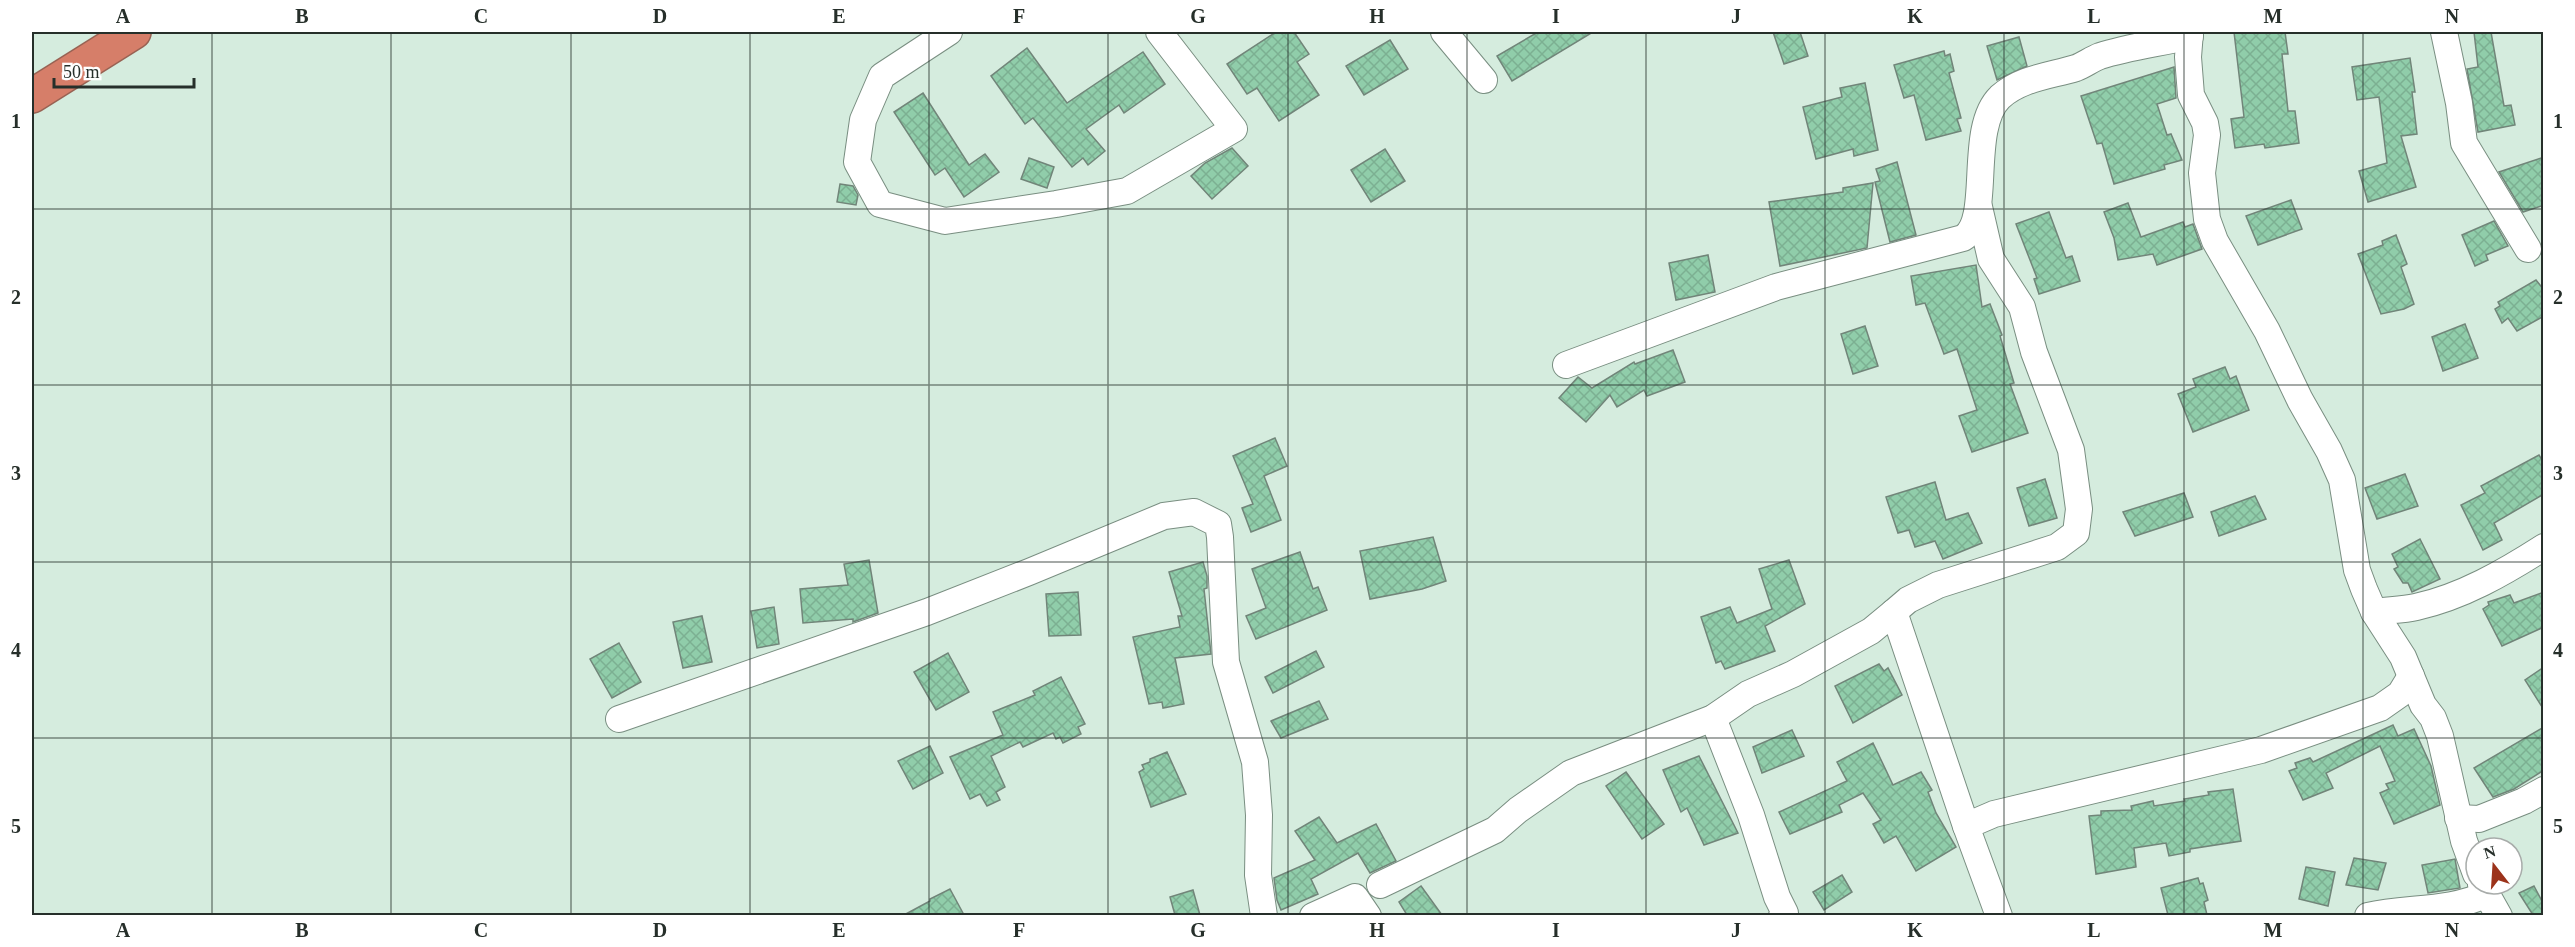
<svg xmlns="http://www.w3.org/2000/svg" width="2575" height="947" font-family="Georgia,serif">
  <defs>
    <pattern id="building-cross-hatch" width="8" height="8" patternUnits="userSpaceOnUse" patternTransform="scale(1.5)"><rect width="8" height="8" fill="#90cdaa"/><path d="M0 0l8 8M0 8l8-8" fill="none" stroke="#7cb092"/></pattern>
  </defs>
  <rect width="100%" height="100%" fill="#d5ecde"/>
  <g fill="url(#building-cross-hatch)" stroke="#718579" stroke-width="1.5">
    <path d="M 1276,32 L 1294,32 L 1309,54 L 1297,62 L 1319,95 L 1279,121 L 1257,88 L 1247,94 L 1227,64 Z"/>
    <path d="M 1538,32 L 1593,32 L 1512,81 L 1497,56 Z"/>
    <path d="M 1773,32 L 1800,32 L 1808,56 L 1784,64 Z"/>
    <path d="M 2234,32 L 2285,32 L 2288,54 L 2282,54 L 2288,111 L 2295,111 L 2299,143 L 2265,148 L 2264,144 L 2235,148 L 2231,119 L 2244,117 Z"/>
    <path d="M 2474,32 L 2491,32 L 2504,106 L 2511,105 L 2515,125 L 2478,132 L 2467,69 L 2478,67 Z"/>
    <path d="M 2019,37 L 2027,66 L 1997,80 L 1987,46 Z"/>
    <path d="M 1390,40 L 1408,69 L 1364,95 L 1346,66 Z"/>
    <path d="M 1027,48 L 1067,103 L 1143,52 L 1165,84 L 1124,113 L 1119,105 L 1086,129 L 1105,151 L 1088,165 L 1083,158 L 1072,167 L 1033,118 L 1025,124 L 991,76 Z"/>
    <path d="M 1944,51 L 1945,56 L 1950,54 L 1954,71 L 1949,73 L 1961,118 L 1957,119 L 1961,131 L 1926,140 L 1914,95 L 1904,98 L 1894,65 Z"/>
    <path d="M 2410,58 L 2415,92 L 2412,92 L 2417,134 L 2401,136 L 2416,187 L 2368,202 L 2359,171 L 2387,163 L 2379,97 L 2357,100 L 2352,67 Z"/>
    <path d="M 2174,67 L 2176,98 L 2157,104 L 2167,135 L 2171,134 L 2182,160 L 2164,165 L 2165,169 L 2114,184 L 2102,143 L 2097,144 L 2081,96 Z"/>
    <path d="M 1865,83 L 1878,150 L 1854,156 L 1853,149 L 1816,159 L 1803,107 L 1842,97 L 1840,88 Z"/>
    <path d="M 923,93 L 969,165 L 985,154 L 999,172 L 964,197 L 945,168 L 935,175 L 894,112 Z"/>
    <path d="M 1232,148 L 1248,166 L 1212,199 L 1191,176 L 1205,163 Z"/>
    <path d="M 1385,149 L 1405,181 L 1371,202 L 1351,170 Z"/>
    <path d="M 2544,157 L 2544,205 L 2523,212 L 2499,172 Z"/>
    <path d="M 1029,158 L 1054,167 L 1047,188 L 1021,179 Z"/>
    <path d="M 1897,162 L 1916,235 L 1890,242 L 1875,182 L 1880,181 L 1876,169 Z"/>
    <path d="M 1873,183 L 1867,248 L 1780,266 L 1769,202 L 1843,192 L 1843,188 Z"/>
    <path d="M 840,184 L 853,186 L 858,195 L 856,205 L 837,202 Z"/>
    <path d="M 2291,200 L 2302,229 L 2258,245 L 2246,216 Z"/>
    <path d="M 2128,203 L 2141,237 L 2183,222 L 2185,227 L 2193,224 L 2202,249 L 2157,265 L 2153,254 L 2118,260 L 2114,238 L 2104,212 Z"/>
    <path d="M 2049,212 L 2066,258 L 2072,256 L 2080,281 L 2039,294 L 2034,279 L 2037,278 L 2016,224 Z"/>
    <path d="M 2494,221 L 2508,246 L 2486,255 L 2488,260 L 2475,266 L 2462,235 Z"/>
    <path d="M 2396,235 L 2407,264 L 2401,267 L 2414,304 L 2404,309 L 2381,314 L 2358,254 L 2383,245 L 2382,241 Z"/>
    <path d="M 1708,255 L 1715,292 L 1676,300 L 1669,263 Z"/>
    <path d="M 1976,265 L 1982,307 L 1990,304 L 2002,335 L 2000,336 L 2014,383 L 2010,384 L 2028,433 L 1972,452 L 1959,416 L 1977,410 L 1957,349 L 1944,354 L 1925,303 L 1916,305 L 1911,276 Z"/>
    <path d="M 2536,280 L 2544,290 L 2544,316 L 2517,331 L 2508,318 L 2502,323 L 2495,309 L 2500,306 L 2498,302 Z"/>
    <path d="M 2465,324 L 2478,358 L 2443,371 L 2432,337 Z"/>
    <path d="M 1865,326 L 1878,366 L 1853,374 L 1841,334 Z"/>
    <path d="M 1673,350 L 1685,382 L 1647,396 L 1644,390 L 1617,407 L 1610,395 L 1586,422 L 1559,398 L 1578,377 L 1592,388 L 1634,362 L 1635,364 Z"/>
    <path d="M 2225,367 L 2230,379 L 2236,376 L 2249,410 L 2193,432 L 2178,394 L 2196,387 L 2193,379 Z"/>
    <path d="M 1275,438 L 1287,466 L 1264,476 L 1281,520 L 1251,532 L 1242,508 L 1253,504 L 1233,456 Z"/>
    <path d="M 2539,455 L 2544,463 L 2544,494 L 2494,523 L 2502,540 L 2483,550 L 2461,505 L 2485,493 L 2481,486 Z"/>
    <path d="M 2405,474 L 2418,506 L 2377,519 L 2365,488 Z"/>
    <path d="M 2045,479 L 2057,518 L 2029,526 L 2017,488 Z"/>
    <path d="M 1935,482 L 1946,520 L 1968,513 L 1982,543 L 1943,559 L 1935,541 L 1915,547 L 1909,530 L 1898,533 L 1886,497 Z"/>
    <path d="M 2184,493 L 2193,517 L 2135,536 L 2123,512 Z"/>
    <path d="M 2255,496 L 2266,519 L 2219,536 L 2211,512 Z"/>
    <path d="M 1433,537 L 1446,581 L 1422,589 L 1370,599 L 1360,551 Z"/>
    <path d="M 2420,539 L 2440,579 L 2412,592 L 2408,583 L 2403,583 L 2394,569 L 2398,567 L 2392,554 Z"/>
    <path d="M 1300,552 L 1313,589 L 1318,587 L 1327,610 L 1256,639 L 1246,616 L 1266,608 L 1252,569 Z"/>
    <path d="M 869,560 L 878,613 L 853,622 L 853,619 L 803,623 L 800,589 L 848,585 L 844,564 Z"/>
    <path d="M 1789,560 L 1805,604 L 1765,626 L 1775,651 L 1725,669 L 1721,661 L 1716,663 L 1701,617 L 1730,607 L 1737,623 L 1772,609 L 1759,569 Z"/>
    <path d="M 1203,562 L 1207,576 L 1207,588 L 1204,589 L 1211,654 L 1175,658 L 1184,704 L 1163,708 L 1162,702 L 1149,704 L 1133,637 L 1180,627 L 1178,616 L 1182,616 L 1169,572 Z"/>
    <path d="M 1078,592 L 1081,635 L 1049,636 L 1046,594 Z"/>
    <path d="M 2544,592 L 2544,627 L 2502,646 L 2483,609 L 2489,605 L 2488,602 L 2510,595 L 2514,603 Z"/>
    <path d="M 774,607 L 779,644 L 757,648 L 751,611 Z"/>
    <path d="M 702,616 L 712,662 L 683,668 L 673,622 Z"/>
    <path d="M 619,643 L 641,682 L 612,698 L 590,659 Z"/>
    <path d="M 1316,651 L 1324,667 L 1273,693 L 1265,677 Z"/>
    <path d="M 948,653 L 969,692 L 936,710 L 914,672 Z"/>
    <path d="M 1879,664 L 1884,671 L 1888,668 L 1902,695 L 1853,723 L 1835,686 Z"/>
    <path d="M 2544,667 L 2544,710 L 2525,680 Z"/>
    <path d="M 1061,677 L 1085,724 L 1078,727 L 1081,734 L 1063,743 L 1060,737 L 1056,739 L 1053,733 L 1023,747 L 1020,742 L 991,756 L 1005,787 L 996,792 L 1000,800 L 987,806 L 980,794 L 970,799 L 950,757 L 1003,735 L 993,712 L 1035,695 L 1033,691 Z"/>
    <path d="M 1319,701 L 1328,719 L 1281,738 L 1271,721 Z"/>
    <path d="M 2393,725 L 2398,736 L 2414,729 L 2431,766 L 2440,805 L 2394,824 L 2380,793 L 2389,789 L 2386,784 L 2395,781 L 2380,746 L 2326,773 L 2333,788 L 2303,800 L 2289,771 L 2297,768 L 2295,763 L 2310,758 L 2313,762 Z"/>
    <path d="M 2544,727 L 2544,770 L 2514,789 L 2493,797 L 2474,768 Z"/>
    <path d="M 1792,730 L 1804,756 L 1762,773 L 1753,747 Z"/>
    <path d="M 1873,743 L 1893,785 L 1921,772 L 1932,790 L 1928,792 L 1936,813 L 1956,847 L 1916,871 L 1896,836 L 1884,843 L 1873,824 L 1881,820 L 1863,793 L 1839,805 L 1842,812 L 1790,834 L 1779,812 L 1847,781 L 1837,762 Z"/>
    <path d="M 930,746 L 943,773 L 913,789 L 898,761 Z"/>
    <path d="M 1167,752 L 1186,794 L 1151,807 L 1139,772 L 1144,769 L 1142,765 L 1150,762 L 1150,759 Z"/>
    <path d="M 1699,756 L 1738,833 L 1704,845 L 1687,808 L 1681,812 L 1663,770 Z"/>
    <path d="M 1626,772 L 1664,824 L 1642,839 L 1606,786 Z"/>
    <path d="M 2233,789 L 2241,841 L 2190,849 L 2190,852 L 2169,856 L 2166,843 L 2134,848 L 2136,867 L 2096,874 L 2089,816 L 2101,815 L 2101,811 L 2132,810 L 2131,806 L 2153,801 L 2154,806 L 2185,801 L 2184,799 L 2209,795 L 2208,792 Z"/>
    <path d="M 1319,817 L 1337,843 L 1376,824 L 1396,861 L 1370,873 L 1358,853 L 1311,879 L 1318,894 L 1281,910 L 1277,900 L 1274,878 L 1315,860 L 1295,831 Z"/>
    <path d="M 2354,858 L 2386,863 L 2378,890 L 2346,885 Z"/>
    <path d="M 2455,859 L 2460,888 L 2428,893 L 2422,865 Z"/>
    <path d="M 2306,867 L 2335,872 L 2328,906 L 2299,899 Z"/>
    <path d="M 1842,875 L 1852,892 L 1824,910 L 1813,892 Z"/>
    <path d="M 2198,878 L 2200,884 L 2203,883 L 2208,900 L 2204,902 L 2207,915 L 2168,915 L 2161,888 Z"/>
    <path d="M 1421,886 L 1442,915 L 1407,915 L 1399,902 Z"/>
    <path d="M 2534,886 L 2544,905 L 2544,915 L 2533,915 L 2519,893 Z"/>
    <path d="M 950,889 L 964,915 L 904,915 L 930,901 L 930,899 Z"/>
    <path d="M 1193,890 L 1200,915 L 1175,915 L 1170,897 Z"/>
  </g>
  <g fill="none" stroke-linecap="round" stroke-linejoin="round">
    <g stroke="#798e81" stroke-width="28">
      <g id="minor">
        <path d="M 949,32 L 882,76 L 863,120 L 857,162 L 880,204 L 945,221 L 1056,204 L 1127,191 L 1234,129 L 1159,32"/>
        <path d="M 1444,32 L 1484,80"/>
        <path d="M 2190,32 L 2188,57 L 2191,95 L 2205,123 L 2207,135 L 2202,173 L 2207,219 L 2215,241 L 2267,331 L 2300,400 L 2329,451 L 2342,480 L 2357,570 L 2364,589 L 2374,612 L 2403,657 L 2423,705 L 2433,718 L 2440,736 L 2464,841 L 2476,874"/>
        <path d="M 2444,32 L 2459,103 L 2464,143 L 2528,249"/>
        <path d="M 1566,365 L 1776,287 L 1963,238 C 1993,221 1967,129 2000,97 C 2021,78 2050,76 2076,68 C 2084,65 2092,59 2100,56 C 2127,47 2161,43 2190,36"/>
        <path d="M 1894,612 L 1908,600 L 1938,585 L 2057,547 L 2076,533 L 2079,509 L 2071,450 L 2034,352 L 2022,307 L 1991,259 L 1979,207"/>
        <path d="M 2374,612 C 2388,610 2403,610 2416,607 C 2462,597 2505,572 2544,547"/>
        <path d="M 1713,718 L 1751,815 L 1777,897 L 1785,913 L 1782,916"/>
        <path d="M 619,719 L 927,612 L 1029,572 L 1164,516 L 1194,512 L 1218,524 L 1220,537 L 1226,662 L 1255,762 L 1259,815 L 1258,875 L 1264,916"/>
        <path d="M 2458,818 L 2479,819 L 2524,801 L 2544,790"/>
        <path d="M 2481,884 L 2499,916"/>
        <path d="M 1380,885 L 1495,830 L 1518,810 L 1571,773 L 1713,718 L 1748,694 L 1793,674 L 1871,631 L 1894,612 L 1966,826"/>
        <path d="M 1313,916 L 1355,897 L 1368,916"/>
        <path d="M 1999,916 L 1966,826 L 1994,814 L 2261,750 L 2380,708 L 2400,694 L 2411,676"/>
        <path d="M 2368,916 C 2408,907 2449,912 2487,894"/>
      </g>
    </g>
    <g stroke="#986253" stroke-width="36">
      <path id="highway" d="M 32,96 L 134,32"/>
    </g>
    <use href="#minor" stroke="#fff" stroke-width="26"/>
    <use href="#highway" stroke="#d67e69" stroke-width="33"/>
  </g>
  <path fill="none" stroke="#262f2a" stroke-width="1.5" stroke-opacity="0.55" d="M 212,32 L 212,916M 391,32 L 391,916M 571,32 L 571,916M 750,32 L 750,916M 929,32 L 929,916M 1108,32 L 1108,916M 1288,32 L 1288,916M 1467,32 L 1467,916M 1646,32 L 1646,916M 1825,32 L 1825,916M 2004,32 L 2004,916M 2184,32 L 2184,916M 2363,32 L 2363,916M 32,209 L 2544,209M 32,385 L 2544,385M 32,562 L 2544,562M 32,738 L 2544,738"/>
  <rect width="2575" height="947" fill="none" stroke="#ffffff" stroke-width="66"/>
  <g transform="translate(2494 866) rotate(343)"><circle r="28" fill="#ffffff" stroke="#a8acaa" stroke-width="1.5"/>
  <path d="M0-4.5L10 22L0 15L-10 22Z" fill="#9c331b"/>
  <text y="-9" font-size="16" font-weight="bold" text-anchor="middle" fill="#262f2a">N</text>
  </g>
  <path d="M54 78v9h140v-9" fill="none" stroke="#262f2a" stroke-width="3"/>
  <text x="63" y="78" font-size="18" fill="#262f2a" stroke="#ffffff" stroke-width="4.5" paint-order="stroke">50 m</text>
  <rect x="33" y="33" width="2509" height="881" fill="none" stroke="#262f2a" stroke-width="2"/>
  <g font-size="20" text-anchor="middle" font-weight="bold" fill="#262f2a">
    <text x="123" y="23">A</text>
    <text x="302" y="23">B</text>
    <text x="481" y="23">C</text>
    <text x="660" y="23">D</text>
    <text x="839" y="23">E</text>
    <text x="1019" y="23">F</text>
    <text x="1198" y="23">G</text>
    <text x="1377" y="23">H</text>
    <text x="1556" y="23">I</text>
    <text x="1736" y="23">J</text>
    <text x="1915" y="23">K</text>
    <text x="2094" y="23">L</text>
    <text x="2273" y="23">M</text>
    <text x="2452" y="23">N</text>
    <text x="16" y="128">1</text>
    <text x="2558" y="128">1</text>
    <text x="16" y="304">2</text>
    <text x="2558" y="304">2</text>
    <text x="16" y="480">3</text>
    <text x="2558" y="480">3</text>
    <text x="16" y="657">4</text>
    <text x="2558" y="657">4</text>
    <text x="16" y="833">5</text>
    <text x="2558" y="833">5</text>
    <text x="123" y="937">A</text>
    <text x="302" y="937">B</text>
    <text x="481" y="937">C</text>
    <text x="660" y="937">D</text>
    <text x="839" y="937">E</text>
    <text x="1019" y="937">F</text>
    <text x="1198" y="937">G</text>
    <text x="1377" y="937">H</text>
    <text x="1556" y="937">I</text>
    <text x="1736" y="937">J</text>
    <text x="1915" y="937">K</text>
    <text x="2094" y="937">L</text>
    <text x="2273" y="937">M</text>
    <text x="2452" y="937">N</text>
  </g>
</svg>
